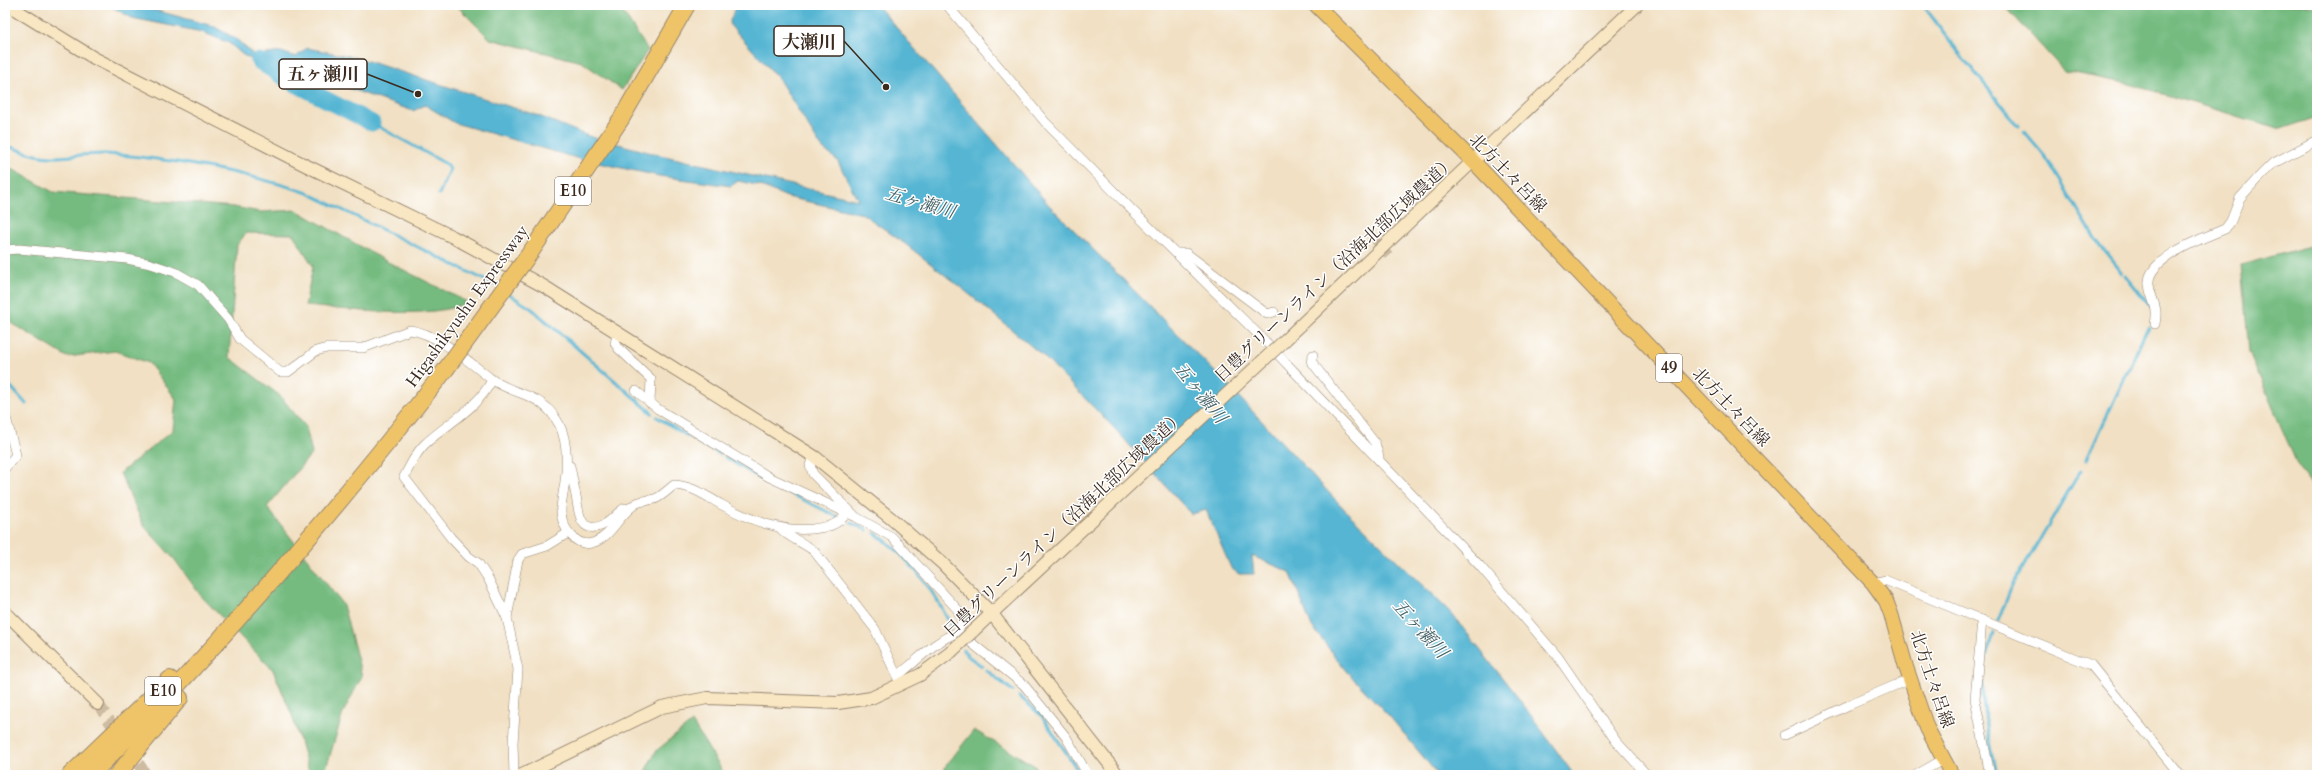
<svg xmlns="http://www.w3.org/2000/svg" width="2322" height="780" font-family="Cardo,'Noto Serif JP',serif">
  <rect width="100%" height="100%" fill="#fff"/>
  <filter id="ink" filterUnits="userSpaceOnUse"><feTurbulence type="fractalNoise" baseFrequency=".025" numOctaves="2"/><feDisplacementMap in="SourceGraphic" scale="8" xChannelSelector="R" yChannelSelector="G"/><feConvolveMatrix kernelMatrix="1 2 1 2 8 2 1 2 1" color-interpolation-filters="sRGB"/></filter>
  <filter id="wash" filterUnits="userSpaceOnUse"><feTurbulence type="fractalNoise" baseFrequency=".012" numOctaves="4" result="noise"/><feDisplacementMap in="SourceGraphic" scale="16" xChannelSelector="R" yChannelSelector="G"/><feGaussianBlur stdDeviation="0.9" result="paint"/><feColorMatrix in="noise" values="0 0 0 0 0 0 0 0 0 0 0 0 0 0 0 0 0 1.4 0 .05"/><feComposite in="paint" operator="in"/></filter>
  <g filter="url(#wash)">
    <rect width="100%" height="100%" fill="#f1e0c3"/>
    <g fill="#74bb80" stroke="#58724f">
      <path d="M 456,5 L 618,5 L 648,50 L 622,90 L 582,62 L 490,39 Z"/>
      <path d="M 2004,5 L 2317,5 L 2317,117 L 2281,129 L 2126,83 L 2064,71 Z"/>
      <path d="M 5,165 L 53,192 L 234,207 L 260,212 L 296,210 L 386,261 L 467,302 C 434,321 344,309 305,306 L 313,266 L 293,234 L 246,233 L 237,245 L 229,357 L 279,395 L 306,427 L 312,453 L 267,507 L 343,605 L 362,676 L 343,713 L 324,775 L 310,775 L 292,715 L 273,670 L 201,596 L 175,560 L 144,526 L 120,473 L 173,430 L 176,399 L 149,363 L 115,351 L 67,357 L 5,319 Z"/>
      <path d="M 2317,244 L 2317,493 L 2297,464 L 2249,352 L 2241,265 Z"/>
      <path d="M 692,722 L 725,775 L 643,775 L 656,751 Z"/>
      <path d="M 974,730 L 1035,766 L 1040,775 L 945,775 L 945,767 Z"/>
    </g>
    <path fill="#55b5d3" stroke="#487078" d="M 109,5 L 136,5 L 213,26 L 236,39 L 255,56 L 281,52 L 296,57 L 307,48 L 358,58 L 539,116 L 588,136 L 656,154 L 858,200 L 837,160 L 822,148 L 778,78 L 729,24 L 736,5 L 877,5 L 1048,204 L 1223,380 L 1350,515 L 1451,613 L 1519,699 L 1574,775 L 1438,775 L 1391,718 L 1346,671 L 1311,625 L 1290,572 L 1252,556 L 1254,574 L 1239,574 L 1231,568 L 1206,510 L 1191,514 L 1116,430 L 1043,356 L 974,298 L 908,246 L 863,214 L 787,197 L 761,186 L 738,181 L 731,186 L 659,176 L 580,159 L 455,123 L 425,105 L 413,111 L 334,83 L 290,74 L 258,63 L 243,55 L 229,43 L 202,32 L 132,18 Z"/>
    <g fill="none" stroke-linecap="round" stroke-linejoin="round">
      <g stroke="#55b5d3" stroke-width="3">
        <path d="M 1923,5 L 1963,58 L 2019,126"/>
        <path d="M 372,123 L 448,165 L 450,170 L 439,194"/>
        <path d="M 2024,132 L 2047,159 L 2096,240 L 2122,273"/>
        <path d="M 5,145 C 20,150 36,157 52,157 C 70,157 89,153 107,154 C 169,158 249,173 308,193 L 499,287"/>
        <path d="M 2126,276 L 2152,308"/>
        <path d="M 507,293 L 532,309 L 652,413"/>
        <path d="M 5,380 L 26,404"/>
        <path d="M 657,417 L 689,437"/>
        <path d="M 695,440 L 720,454"/>
        <path d="M 725,457 L 763,480"/>
        <path d="M 2087,459 L 2148,327"/>
        <path d="M 769,483 L 838,517"/>
        <path d="M 851,523 L 867,530"/>
        <path d="M 875,533 C 907,555 935,591 951,626"/>
        <path d="M 1998,621 L 2012,586 L 2081,470"/>
        <path d="M 1994,633 C 1992,641 1989,648 1986,656 C 1976,694 1990,738 1997,775"/>
        <path d="M 963,650 L 969,657 L 982,666"/>
        <path d="M 986,670 L 1013,691"/>
        <path d="M 1019,696 L 1041,715 L 1081,775"/>
      </g>
      <path stroke="#55b5d3" stroke-width="17" d="M 259,61 L 290,81 L 372,123"/>
    </g>
  </g>
  <g filter="url(#ink)">
    <g fill="none" stroke-linecap="round" stroke-linejoin="round">
      <path stroke="#cdbca2" stroke-width="9" stroke-dasharray="9 4.5" stroke-linecap="butt" d="M 1375,240 L 1389,256"/>
      <path stroke="#cdbca2" stroke-width="12" stroke-dasharray="12 6" stroke-linecap="butt" d="M 98,704 L 146,775"/>
      <g stroke="#968570" stroke-width="10">
        <g id="street">
          <path d="M 947,5 L 1046,123 L 1133,211 L 1265,341 L 1480,566 L 1558,657 L 1616,741 L 1647,775"/>
          <path d="M 5,250 L 19,249 L 127,259 L 151,264 L 175,272 L 198,285 L 228,319 L 240,339 L 280,372 L 288,372 L 316,351 L 327,348 L 363,348 L 410,330 C 437,333 469,362 490,378 C 513,396 538,391 556,419 C 567,434 568,462 565,481 C 564,490 561,501 561,511 C 561,527 577,550 595,542 C 614,534 620,512 637,503 C 643,500 651,501 657,498 C 663,495 669,489 674,485 C 693,486 706,496 722,505 C 750,520 780,532 812,529 C 828,527 837,526 847,513"/>
          <path d="M 1176,253 L 1186,253 L 1267,314 L 1274,312"/>
          <path d="M 2155,324 C 2159,305 2151,301 2149,285 C 2145,259 2205,237 2225,229 L 2231,221 L 2240,198 L 2258,178 L 2272,164 L 2317,140"/>
          <path d="M 618,334 L 615,343 L 618,348 L 651,379 L 650,403"/>
          <path d="M 1313,355 L 1311,361 L 1375,443 L 1379,457"/>
          <path d="M 492,380 C 477,409 449,422 425,444 C 416,452 410,466 404,477 L 451,538 L 469,557 L 478,563 L 488,578 L 507,618 L 518,669 L 513,743 L 514,775"/>
          <path d="M 636,391 L 658,409 L 769,477 L 856,517 L 892,537 L 958,610 L 962,621 L 958,632 L 1024,685 L 1066,737 L 1088,775"/>
          <path d="M 5,414 L 16,455 L 5,468"/>
          <path d="M 815,457 L 810,465 L 813,474 L 854,515"/>
          <path d="M 570,466 C 572,476 574,486 576,496 C 579,512 579,535 603,525 C 612,521 617,512 625,508"/>
          <path d="M 781,529 C 790,539 803,542 814,551 L 875,629 L 901,685"/>
          <path d="M 1873,583 L 1885,580 L 2091,665 L 2180,775"/>
          <path d="M 507,618 L 518,560 L 522,554 L 547,546 L 568,533"/>
          <path d="M 1982,620 L 1975,699 L 1990,775"/>
          <path d="M 897,676 C 919,660 931,643 958,632"/>
          <path d="M 1785,735 L 1849,705 L 1910,679"/>
          <path d="M 1916,775 L 1944,759"/>
        </g>
      </g>
      <g stroke="#968570" stroke-width="14">
        <g id="secondary">
          <path d="M 8,5 L 94,58 L 305,165 L 453,237 L 545,287 L 815,457 L 893,520 L 943,564 L 992,614 L 1118,775"/>
          <path d="M 1284,341 L 1637,5"/>
          <path d="M 5,612 L 98,704"/>
          <path d="M 972,632 L 1005,601"/>
          <path d="M 522,775 L 662,707 L 707,698 L 838,703 L 871,698 L 920,675 L 951,652"/>
        </g>
      </g>
      <g stroke="#968570" stroke-width="16">
        <path id="primary" d="M 1316,5 L 1473,161 L 1873,583 L 1886,601 L 1891,614 L 1906,667 L 1927,728 L 1952,775"/>
      </g>
      <g stroke="#968570" stroke-width="18">
        <g id="highway">
          <path d="M 70,775 L 170,679"/>
          <path d="M 91,775 C 218,648 335,511 446,369"/>
          <path d="M 117,775 L 180,698"/>
        </g>
      </g>
      <use href="#street" stroke="#fff" stroke-width="9"/>
      <use href="#secondary" stroke="#f9e7c3" stroke-width="12"/>
      <use href="#primary" stroke="#efc469" stroke-width="14"/>
      <use href="#highway" stroke="#efc469" stroke-width="16"/>
      <g stroke="#968570" stroke-width="14" stroke-linecap="butt">
        <g id="secondary-bridge">
          <path d="M 1005,601 L 1284,341"/>
          <path d="M 951,652 L 972,632"/>
        </g>
      </g>
      <g stroke="#968570" stroke-width="18" stroke-linecap="butt">
        <path id="highway-bridge" d="M 446,369 L 530,253 L 621,119 L 687,5"/>
      </g>
      <use href="#secondary-bridge" stroke="#f9e7c3" stroke-width="12"/>
      <use href="#highway-bridge" stroke="#efc469" stroke-width="16"/>
    </g>
  </g>
  <g text-anchor="middle" dominant-baseline="central" stroke-width="3" stroke-linejoin="round" paint-order="stroke">
    <g fill="#fff" stroke="#766a62" stroke-width="1">
      <rect x="555" y="177" width="36" height="28" rx="3"/>
      <rect x="1656" y="354" width="26" height="28" rx="3"/>
      <rect x="145" y="677" width="36" height="28" rx="3"/>
    </g>
    <g font-size="16" font-weight="bold" fill="#3b2a1e">
      <text x="573" y="191">E10</text>
      <text x="1669" y="368">49</text>
      <text x="163" y="691">E10</text>
    </g>
    <g font-size="17" fill="#3b2a1e" stroke="#fff">
      <text transform="translate(1508 173) rotate(46)">北方土々呂線</text>
      <text transform="translate(1335 269) rotate(-43)">日豊グリーンライン（沿海北部広域農道）</text>
      <text transform="translate(467 306) rotate(-54)">Higashikyushu Expressway</text>
      <text transform="translate(1731 407) rotate(46)">北方土々呂線</text>
      <text transform="translate(1064 524) rotate(-43)">日豊グリーンライン（沿海北部広域農道）</text>
      <text transform="translate(1932 679) rotate(71)">北方土々呂線</text>
    </g>
    <g font-size="18" font-style="italic" fill="#456266" stroke="#fff">
      <text transform="translate(920 203) rotate(16)">五ヶ瀬川</text>
      <text transform="translate(1200 393) rotate(51)">五ヶ瀬川</text>
      <text transform="translate(1420 629) rotate(48)">五ヶ瀬川</text>
    </g>
  </g>
  <path fill="none" stroke="#3b2a1e" stroke-width="1.5" d="M886 87L844 41M418 94L367 74"/>
  <g fill="#3b2a1e" stroke="#fff" stroke-width="1.5">
    <circle cx="886" cy="87" r="4"/>
    <circle cx="418" cy="94" r="4"/>
  </g>
  <g fill="#fff" stroke="#3b2a1e" stroke-width="1.5">
    <rect x="774" y="26" width="70" height="30" rx="4"/>
    <rect x="279" y="59" width="88" height="30" rx="4"/>
  </g>
  <g font-size="18" text-anchor="middle" font-weight="bold" fill="#3b2a1e">
    <text x="809" y="48">大瀬川</text>
    <text x="323" y="80">五ヶ瀬川</text>
  </g>
  <rect width="2322" height="780" fill="none" stroke="#fff" stroke-width="20"/>
</svg>
